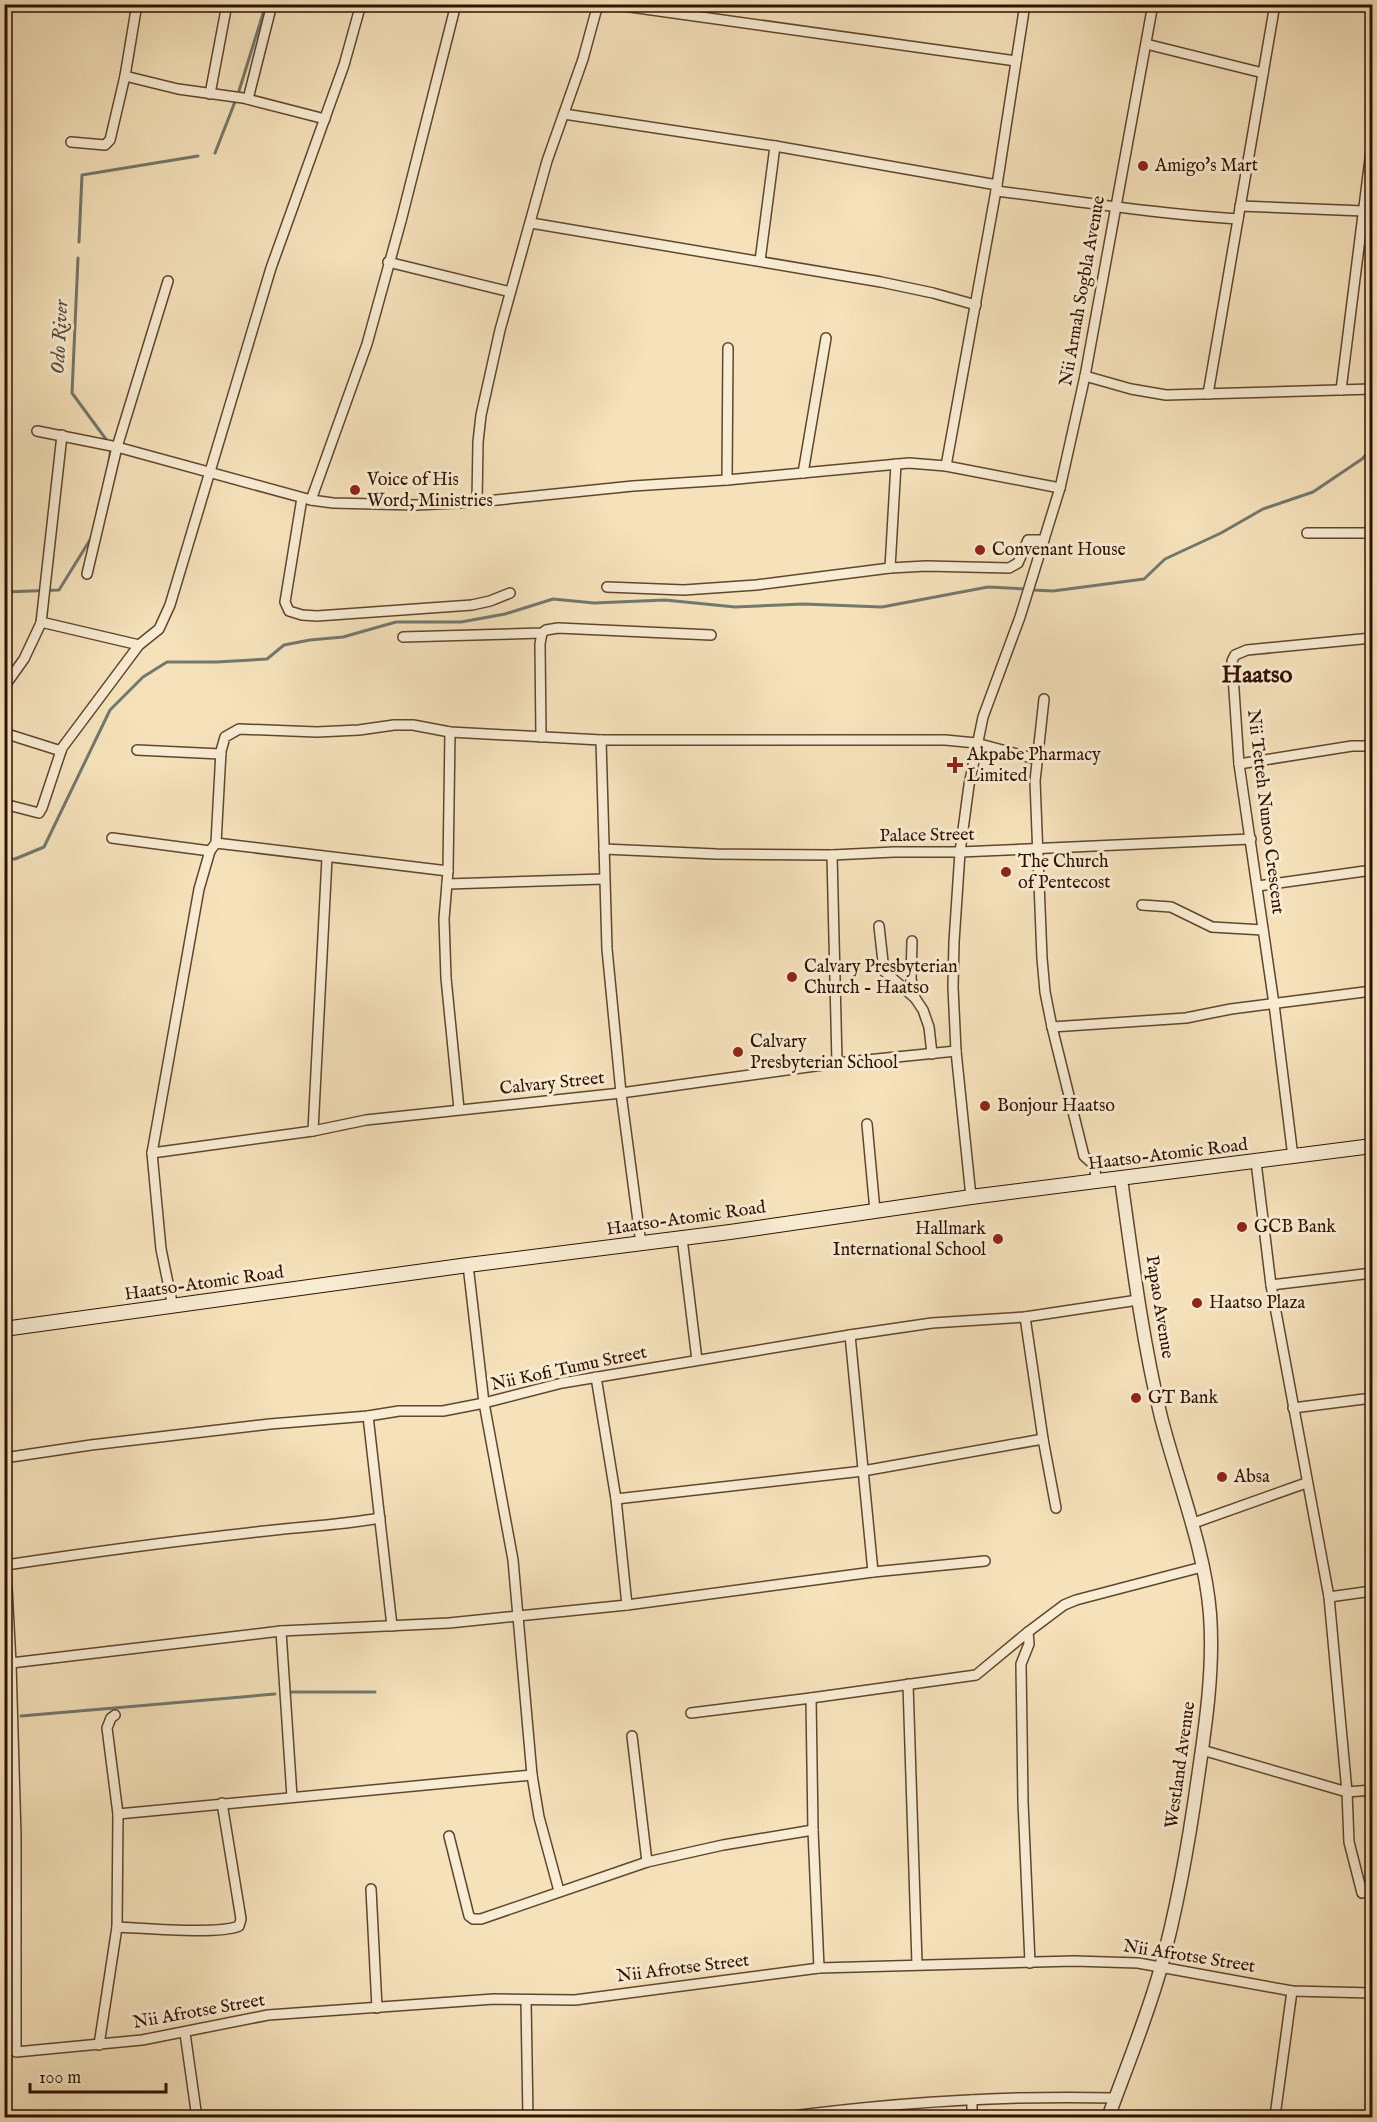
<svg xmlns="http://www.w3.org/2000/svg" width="1377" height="2122" font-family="'IM FELL English',serif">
  <rect width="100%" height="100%" fill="#f5e2bb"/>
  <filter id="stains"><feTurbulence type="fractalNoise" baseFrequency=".00333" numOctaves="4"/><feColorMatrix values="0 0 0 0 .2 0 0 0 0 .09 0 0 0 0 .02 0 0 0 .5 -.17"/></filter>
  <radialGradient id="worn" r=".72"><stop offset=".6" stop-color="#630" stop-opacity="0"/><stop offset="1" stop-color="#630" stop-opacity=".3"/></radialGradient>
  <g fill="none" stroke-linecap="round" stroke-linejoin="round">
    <g stroke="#73786e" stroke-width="3">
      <path d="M 215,153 L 238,94 L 266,4"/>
      <path d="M 79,242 L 82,175 L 198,156"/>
      <path d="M 78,258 L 72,393 L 108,442"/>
      <path d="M 109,462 L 111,448"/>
      <path d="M 1032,590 L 1053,591 L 1144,579 L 1165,559 L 1221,533 L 1263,509 L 1313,492 L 1362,459 L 1372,448"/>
      <path d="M 4,592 L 59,590 L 93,535"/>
      <path d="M 4,859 L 15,859 L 44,847 L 110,710 L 143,677 L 167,662 L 217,662 L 267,659 L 284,645 L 310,640 L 343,637 L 396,622 L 461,622 L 505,614 L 553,599 L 594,603 L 665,600 L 735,607 L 803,604 L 882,607 L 988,587 L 1025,589"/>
      <path d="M 291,1692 L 375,1692"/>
      <path d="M 21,1716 L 275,1694"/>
    </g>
    <g stroke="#61452f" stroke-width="12">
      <g id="minor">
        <path d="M 609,4 L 1016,61"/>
        <path d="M 1146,44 L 1263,73"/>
        <path d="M 125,76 L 178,89 L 243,98 L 325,119"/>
        <path d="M 210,94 L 227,4"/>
        <path d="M 248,99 L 272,4"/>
        <path d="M 564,114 L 775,146 L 997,185"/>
        <path d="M 71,142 L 105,145 L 110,140 L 125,76 L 137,4"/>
        <path d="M 996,191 C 1077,201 1156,214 1238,219"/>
        <path d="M 1240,206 L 1364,211"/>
        <path d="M 531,223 L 881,282 L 933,293 L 976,305"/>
        <path d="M 760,261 L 775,146"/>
        <path d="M 388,262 L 510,292"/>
        <path d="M 168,281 L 117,447 L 311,500 L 333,503 L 416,505 L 477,502 L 633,486 L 727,480 L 909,463 L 946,466 L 1060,488"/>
        <path d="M 1085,376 L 1131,389 L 1166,395 L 1372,389"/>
        <path d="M 1341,390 L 1372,143"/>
        <path d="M 1208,394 L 1275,4"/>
        <path d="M 37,431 L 117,447 L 87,574"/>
        <path d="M 946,466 L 997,185 L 1025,4"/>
        <path d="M 803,473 L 826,338"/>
        <path d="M 727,480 L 728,348"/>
        <path d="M 302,498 L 285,602 L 289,611 L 302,615 L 317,616 L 472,605 L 490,601 L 510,593"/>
        <path d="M 311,500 L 367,344 L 401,221 L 456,4"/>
        <path d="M 477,502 L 478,442 L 481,415 L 500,330 L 547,161 L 583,59 L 598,4"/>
        <path d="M 1307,533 L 1372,533"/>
        <path d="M 890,568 L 926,566 L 1009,568 L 1018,563 L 1028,540 L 1044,540"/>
        <path d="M 607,587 L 684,590 L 756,585 L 890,568 L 896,464"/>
        <path d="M 41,622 L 139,645"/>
        <path d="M 403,637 L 542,633 L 546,630 L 558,628 L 711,635"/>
        <path d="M 4,687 L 24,659 L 41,623 L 62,435"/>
        <path d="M 1044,699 L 1035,781 L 1042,958 L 1045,992 L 1052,1027 L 1084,1156 L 1094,1165 L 1097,1182"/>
        <path d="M 450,732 L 448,871 L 444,919 L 446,978 L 459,1109"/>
        <path d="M 4,733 L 61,751"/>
        <path d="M 541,737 L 540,644 L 542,633"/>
        <path d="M 601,740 L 607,949 L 621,1093 L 641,1244"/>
        <path d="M 137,750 L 221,754"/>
        <path d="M 1239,764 L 1352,746 L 1372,746"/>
        <path d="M 4,804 L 39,813 L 42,808 L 62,748 L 139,645 L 159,629 L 170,605 L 271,268 L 344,65 L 361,4"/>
        <path d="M 112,838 L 210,851"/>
        <path d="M 216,843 L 448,871"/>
        <path d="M 604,849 L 716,854 L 832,855 L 894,852 L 960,852 L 1251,839"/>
        <path d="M 832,855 L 837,1063"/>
        <path d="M 447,884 L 604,879"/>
        <path d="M 1258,886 L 1372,870"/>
        <path d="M 1142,905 L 1171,907 L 1212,927 L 1263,930"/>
        <path d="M 879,926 L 884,971 L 915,998"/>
        <path d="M 912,941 L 911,979 L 915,998 L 923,1010 L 929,1027 L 932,1054"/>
        <path d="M 1052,1027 L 1186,1018 L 1231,1009 L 1372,991"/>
        <path d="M 867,1124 L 875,1211"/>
        <path d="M 313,1131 L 327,858"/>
        <path d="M 152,1153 L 313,1131 L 366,1120 L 621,1093 L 837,1063 L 956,1051"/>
        <path d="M 1293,1157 L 1274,1004 L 1239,764 L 1232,661 L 1235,655 L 1247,650 L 1372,638"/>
        <path d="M 1256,1162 L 1271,1285 L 1329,1597 L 1347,1792 L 1349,1842 L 1362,1893"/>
        <path d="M 971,1197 L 956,1051 L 953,987 L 954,942 L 960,852 L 969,785 L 983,717 L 1020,617 L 1060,488 L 1085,376 L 1153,4"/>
        <path d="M 682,1238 L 697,1360"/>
        <path d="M 468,1265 L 484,1403 L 513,1560 L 532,1775 L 539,1817 L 559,1891"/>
        <path d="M 1271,1285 L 1372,1273"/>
        <path d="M 173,1307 L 161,1249 L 152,1153 L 199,889 L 210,851 L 216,843 L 221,751 L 225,737 L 239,729 L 317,732 L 359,730 L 394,725 L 413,725 L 450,732 L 601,740 L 945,740 L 976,743 L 1036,759"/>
        <path d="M 1025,1317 L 1043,1439 L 1056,1508"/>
        <path d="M 850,1335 L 873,1572"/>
        <path d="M 596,1377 L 616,1499 L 627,1605"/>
        <path d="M 1293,1408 L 1372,1398"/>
        <path d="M 368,1416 L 392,1626"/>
        <path d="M 4,1458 L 91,1445 L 270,1424 L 368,1416 L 399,1411 L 443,1411 L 484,1403 L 562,1383 L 850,1335 L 932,1323 L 1025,1317 L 1138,1300"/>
        <path d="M 616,1499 L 863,1471 L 1043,1439"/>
        <path d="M 1191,1524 L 1306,1483"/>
        <path d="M 4,1531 L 11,1663 L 16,1837 L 16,2052 L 142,2040 L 268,2015 L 494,1999 L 575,2000 L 819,1968 L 1074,1961 L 1138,1963 L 1292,1991 L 1372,1993"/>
        <path d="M 6,1565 C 86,1553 167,1542 248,1533 C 292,1527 336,1526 380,1518"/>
        <path d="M 1329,1597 L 1372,1591"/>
        <path d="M 281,1631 L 292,1797"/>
        <path d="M 1028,1632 L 1029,1644 L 1021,1664 L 1023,1802 L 1030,1963"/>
        <path d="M 11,1663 L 281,1631 L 449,1623 L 627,1605 L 873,1572 L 985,1561"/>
        <path d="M 908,1684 L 917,1964"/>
        <path d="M 811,1698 L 813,1830 L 819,1968"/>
        <path d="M 691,1713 L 811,1698 L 976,1675 L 1028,1632 L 1064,1605 L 1076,1600 L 1202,1567"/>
        <path d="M 632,1736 L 647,1862"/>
        <path d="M 1202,1750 L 1347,1792 L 1372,1790"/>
        <path d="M 118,1814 L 532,1775"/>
        <path d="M 449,1836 L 469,1916 L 473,1919 L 481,1919 L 647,1862 L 723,1845 L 813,1830"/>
        <path d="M 371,1889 L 377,2008"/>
        <path d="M 117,1927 C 144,1928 218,1935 239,1926 L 241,1919 L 222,1803"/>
        <path d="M 526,2001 L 528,2118"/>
        <path d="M 185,2033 L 197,2118"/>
        <path d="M 99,2045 L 117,1927 L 118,1814 L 107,1728 L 111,1718 L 115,1715"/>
        <path d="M 972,2100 L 972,2118"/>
        <path d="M 1275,2116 L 1292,1991"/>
        <path d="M 777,2118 C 889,2103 1002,2095 1115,2098"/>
      </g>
    </g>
    <g stroke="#61452f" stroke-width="15">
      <path id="tertiary" d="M 1108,2118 C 1126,2068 1147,2018 1161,1967 C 1178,1905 1189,1841 1198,1777 C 1206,1723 1214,1668 1210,1614 C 1205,1549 1177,1480 1161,1417 C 1142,1339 1132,1258 1121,1179"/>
    </g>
    <g stroke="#301100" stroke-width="16">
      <path id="secondary" d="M 4,1329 L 468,1265 L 730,1232 L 971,1197 L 1372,1146"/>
    </g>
    <use href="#minor" stroke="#f8ecd3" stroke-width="9"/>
    <use href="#tertiary" stroke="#f8ecd3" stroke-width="12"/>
    <use href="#secondary" stroke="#f8ecd3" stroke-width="14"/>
  </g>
  <g fill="#8f2418" stroke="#f8ecd3" stroke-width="2">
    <circle cx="1143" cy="166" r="6"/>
    <circle cx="355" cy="490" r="6"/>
    <circle cx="980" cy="550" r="6"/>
    <path d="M952 756h6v6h6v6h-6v6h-6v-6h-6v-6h6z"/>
    <circle cx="1006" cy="872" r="6"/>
    <circle cx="792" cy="977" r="6"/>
    <circle cx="738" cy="1052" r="6"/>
    <circle cx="985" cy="1106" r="6"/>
    <circle cx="1242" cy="1227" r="6"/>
    <circle cx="998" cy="1239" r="6"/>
    <circle cx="1197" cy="1303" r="6"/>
    <circle cx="1136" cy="1398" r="6"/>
    <circle cx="1222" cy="1477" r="6"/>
  </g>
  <g text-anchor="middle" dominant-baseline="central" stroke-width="6" stroke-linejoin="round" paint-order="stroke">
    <g font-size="18" fill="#301100" stroke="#f8ecd3" text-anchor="start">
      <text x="1155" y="166">Amigo's Mart</text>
      <text x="367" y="480">Voice of His<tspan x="367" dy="21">Word, Ministries</tspan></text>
      <text x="992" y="550">Convenant House</text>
      <text x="967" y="755">Akpabe Pharmacy<tspan x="967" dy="21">Limited</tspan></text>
      <text x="1018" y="862">The Church<tspan x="1018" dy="21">of Pentecost</tspan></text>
      <text x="804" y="967">Calvary Presbyterian<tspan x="804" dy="21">Church - Haatso</tspan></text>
      <text x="750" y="1042">Calvary<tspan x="750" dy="21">Presbyterian School</tspan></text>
      <text x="997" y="1106">Bonjour Haatso</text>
      <text x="1254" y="1227">GCB Bank</text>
      <text x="986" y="1229" text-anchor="end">Hallmark<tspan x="986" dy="21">International School</tspan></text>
      <text x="1209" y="1303">Haatso Plaza</text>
      <text x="1148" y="1398">GT Bank</text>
      <text x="1234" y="1477">Absa</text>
    </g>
    <g font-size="18" fill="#301100" stroke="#f8ecd3">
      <text transform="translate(1083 291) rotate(-80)">Nii Armah Sogbla Avenue</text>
      <text transform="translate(1265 812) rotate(83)">Nii Tetteh Nunoo Crescent</text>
      <text transform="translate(927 836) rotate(-1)">Palace Street</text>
      <text transform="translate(552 1084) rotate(-6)">Calvary Street</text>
      <text transform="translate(1168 1155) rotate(-7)">Haatso-Atomic Road</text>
      <text transform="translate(686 1219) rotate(-8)">Haatso-Atomic Road</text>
      <text transform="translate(204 1284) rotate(-8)">Haatso-Atomic Road</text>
      <text transform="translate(1159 1307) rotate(81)">Papao Avenue</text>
      <text transform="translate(569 1369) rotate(-12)">Nii Kofi Tumu Street</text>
      <text transform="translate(1181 1765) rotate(-82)">Westland Avenue</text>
      <text transform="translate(1189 1957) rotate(9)">Nii Afrotse Street</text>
      <text transform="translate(683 1969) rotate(-7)">Nii Afrotse Street</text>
      <text transform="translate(199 2012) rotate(-10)">Nii Afrotse Street</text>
    </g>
    <g font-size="20" font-style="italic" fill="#574d40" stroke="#f8ecd3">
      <text transform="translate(60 337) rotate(-87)">Odo River</text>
    </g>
    <g font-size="24" font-weight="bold" fill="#301100" stroke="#f8ecd3">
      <text x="1257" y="675">Haatso</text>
    </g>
  </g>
  <rect width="1377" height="2122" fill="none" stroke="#f5e2bb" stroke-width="24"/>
  <rect x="6" y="6" width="1365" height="2110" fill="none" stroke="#301100" stroke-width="3"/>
  <rect x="12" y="12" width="1353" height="2098" fill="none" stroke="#301100" stroke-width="1.5"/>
  <path d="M30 2083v9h136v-9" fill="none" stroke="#301100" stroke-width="3"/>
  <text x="39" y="2083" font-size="18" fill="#301100" stroke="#f8ecd3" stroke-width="4.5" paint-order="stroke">100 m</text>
  <rect width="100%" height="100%" filter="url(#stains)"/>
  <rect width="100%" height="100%" fill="url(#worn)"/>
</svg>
